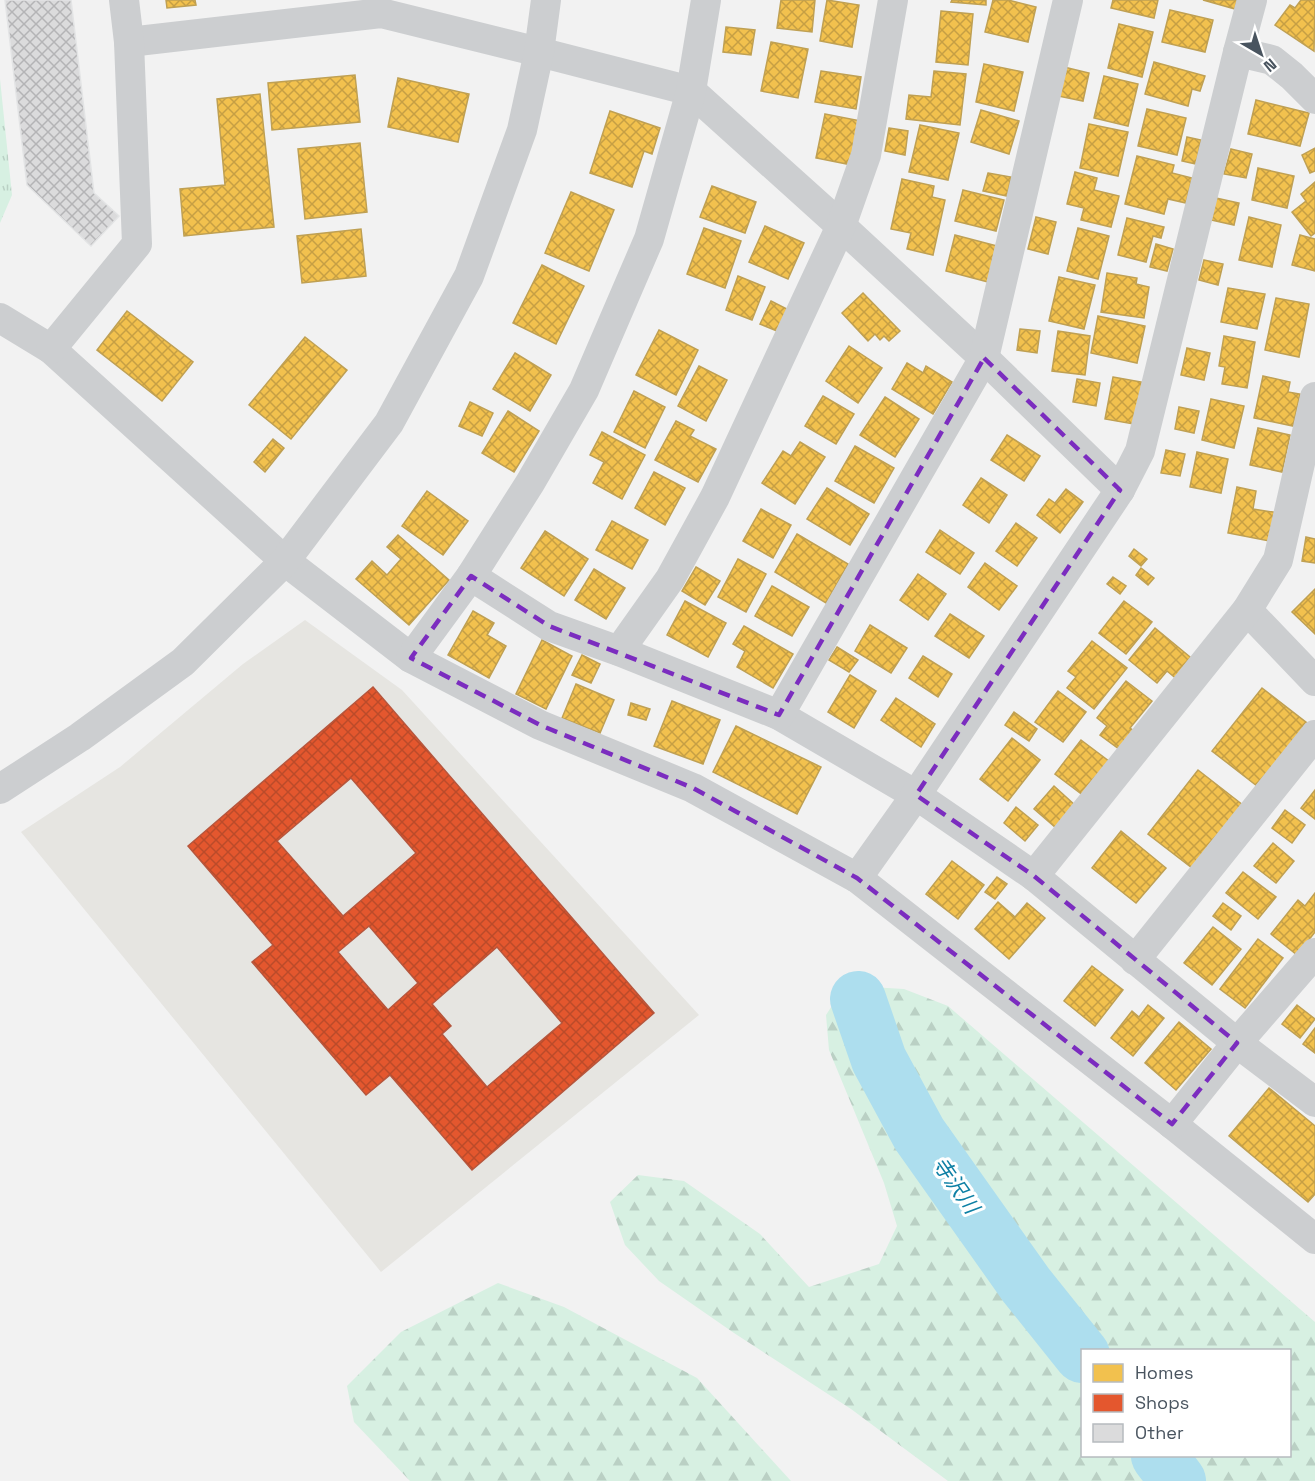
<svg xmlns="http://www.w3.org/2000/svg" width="1315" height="1481" font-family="'Space Grotesk','Noto Sans JP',sans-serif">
  <defs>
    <pattern id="forest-firs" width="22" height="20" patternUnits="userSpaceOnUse" patternTransform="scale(1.5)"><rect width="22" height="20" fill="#d7f0e2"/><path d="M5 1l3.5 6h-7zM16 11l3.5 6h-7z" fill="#bad0c4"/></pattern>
    <pattern id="park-tufts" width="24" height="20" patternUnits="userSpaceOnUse" patternTransform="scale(1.5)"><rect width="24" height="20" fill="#d7f0e2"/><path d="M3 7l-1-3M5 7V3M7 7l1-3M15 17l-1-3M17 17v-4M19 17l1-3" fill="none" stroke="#bad0c4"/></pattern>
    <pattern id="homes-cross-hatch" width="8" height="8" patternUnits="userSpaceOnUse" patternTransform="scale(1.5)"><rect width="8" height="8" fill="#f2c14e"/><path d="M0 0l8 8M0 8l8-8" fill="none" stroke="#c69f44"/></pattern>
    <pattern id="shops-cross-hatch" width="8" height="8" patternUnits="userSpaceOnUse" patternTransform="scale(1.5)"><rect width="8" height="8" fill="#e4572e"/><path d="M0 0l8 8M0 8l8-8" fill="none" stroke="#bb4b2a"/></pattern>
    <pattern id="building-cross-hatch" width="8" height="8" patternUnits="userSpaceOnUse" patternTransform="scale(1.5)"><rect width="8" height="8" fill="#dbdbdc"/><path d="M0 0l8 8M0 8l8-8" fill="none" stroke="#b4b4b6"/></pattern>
  </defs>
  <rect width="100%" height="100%" fill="#f2f2f2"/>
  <path fill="#e6e5e1" d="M 305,620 L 402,690 L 699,1015 L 381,1272 L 21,832 L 120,767 L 243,664 Z"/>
  <g fill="url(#forest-firs)" fill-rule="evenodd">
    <path d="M 854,986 L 904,989 L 948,1006 L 1315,1322 L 1315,1481 L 948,1481 L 851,1409 L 734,1333 L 659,1281 L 625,1245 L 610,1202 L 638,1175 L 684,1181 L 760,1234 L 809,1287 L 879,1264 L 897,1226 L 884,1183 L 829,1050 L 826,1015 L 839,995 ZM 1290,1350 L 1290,1456 L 1082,1456 L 1082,1350 Z"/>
    <path d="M 498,1283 L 564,1307 L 697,1378 L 791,1481 L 410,1481 L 354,1422 L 347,1386 L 401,1332 Z"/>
  </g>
  <path fill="url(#park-tufts)" d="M 0,79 L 12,195 L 0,223 Z"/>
  <g fill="url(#homes-cross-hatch)" stroke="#bfa053" stroke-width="1.5">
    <path d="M 166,0 L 195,0 L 196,5 L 167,8 Z"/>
    <path d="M 781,0 L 815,0 L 812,32 L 777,28 Z"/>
    <path d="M 827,0 L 859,5 L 852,47 L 820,41 Z"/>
    <path d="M 952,0 L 986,0 L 986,5 L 951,2 Z"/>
    <path d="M 993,0 L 1008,0 L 1036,7 L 1028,42 L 985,32 Z"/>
    <path d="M 1113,0 L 1158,0 L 1154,18 L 1111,8 Z"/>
    <path d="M 1203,0 L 1237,0 L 1235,9 Z"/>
    <path d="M 1301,0 L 1315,0 L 1314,51 L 1275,25 L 1290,5 L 1295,8 Z"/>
    <path d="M 1170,10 L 1213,20 L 1205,52 L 1162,42 Z"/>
    <path d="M 941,11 L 973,14 L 968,65 L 936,62 Z"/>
    <path d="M 1119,24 L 1153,32 L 1142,77 L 1108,68 Z"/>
    <path d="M 726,27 L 755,30 L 751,55 L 723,52 Z"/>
    <path d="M 771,42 L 808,49 L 798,98 L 761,91 Z"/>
    <path d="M 1154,62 L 1205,76 L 1200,91 L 1192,89 L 1188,106 L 1145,94 Z"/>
    <path d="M 984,64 L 1023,72 L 1014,111 L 976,102 Z"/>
    <path d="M 1064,67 L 1089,73 L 1083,101 L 1058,96 Z"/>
    <path d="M 821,71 L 861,77 L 856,109 L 815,102 Z"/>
    <path d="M 934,71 L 966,74 L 960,125 L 906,119 L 909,95 L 931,97 Z"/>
    <path d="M 355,75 L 360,122 L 272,130 L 268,83 Z"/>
    <path d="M 1104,76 L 1138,84 L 1128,126 L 1094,118 Z"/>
    <path d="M 398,78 L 469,94 L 458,142 L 388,127 Z"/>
    <path d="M 260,94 L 274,227 L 184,236 L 180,189 L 225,185 L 217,99 Z"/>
    <path d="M 1256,100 L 1309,113 L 1300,146 L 1248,134 Z"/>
    <path d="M 1147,109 L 1186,118 L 1177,155 L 1138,146 Z"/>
    <path d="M 981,110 L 1019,121 L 1009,154 L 971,142 Z"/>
    <path d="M 610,111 L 660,128 L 652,154 L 644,151 L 632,187 L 590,173 Z"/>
    <path d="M 825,114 L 861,121 L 852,165 L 816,158 Z"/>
    <path d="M 1089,124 L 1128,132 L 1118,176 L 1080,168 Z"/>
    <path d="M 920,125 L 959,133 L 948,180 L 909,172 Z"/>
    <path d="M 889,128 L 908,131 L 905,155 L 885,151 Z"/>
    <path d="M 1187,137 L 1201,140 L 1196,164 L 1182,161 Z"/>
    <path d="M 360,143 L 367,212 L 305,219 L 298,149 Z"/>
    <path d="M 1315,148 L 1315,171 L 1310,173 L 1302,155 Z"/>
    <path d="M 1231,149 L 1252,154 L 1246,178 L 1224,174 Z"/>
    <path d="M 1137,156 L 1174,165 L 1172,173 L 1192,178 L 1186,203 L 1168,199 L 1164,214 L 1125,204 Z"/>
    <path d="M 1258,168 L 1294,176 L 1287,208 L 1252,200 Z"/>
    <path d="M 1075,172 L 1097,178 L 1094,190 L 1119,196 L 1111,227 L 1081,220 L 1084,208 L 1067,204 Z"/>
    <path d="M 988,173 L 1011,177 L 1007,196 L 983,191 Z"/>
    <path d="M 902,179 L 934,186 L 932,197 L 945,200 L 933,255 L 907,249 L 911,233 L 891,229 Z"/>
    <path d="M 1315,182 L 1315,233 L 1311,236 L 1292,212 L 1306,201 L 1301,194 Z"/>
    <path d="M 712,186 L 756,202 L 745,233 L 700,217 Z"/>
    <path d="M 963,190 L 1004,200 L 996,231 L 955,221 Z"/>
    <path d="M 571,192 L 614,210 L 589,271 L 545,253 Z"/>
    <path d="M 1216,198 L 1239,203 L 1234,225 L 1211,220 Z"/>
    <path d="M 1036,217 L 1056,222 L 1048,254 L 1028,249 Z"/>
    <path d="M 1249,217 L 1281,225 L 1272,267 L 1239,260 Z"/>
    <path d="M 1127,218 L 1164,227 L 1161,238 L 1153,236 L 1146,262 L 1118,255 Z"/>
    <path d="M 765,226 L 804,243 L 788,279 L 749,262 Z"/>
    <path d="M 704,228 L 741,241 L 725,288 L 687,274 Z"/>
    <path d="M 1078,228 L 1109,236 L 1098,279 L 1067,271 Z"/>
    <path d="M 361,229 L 366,276 L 302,283 L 297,236 Z"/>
    <path d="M 955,235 L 1001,247 L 992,283 L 946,271 Z"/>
    <path d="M 1300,235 L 1315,239 L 1315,271 L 1292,265 Z"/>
    <path d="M 1156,244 L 1173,249 L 1167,271 L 1150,267 Z"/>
    <path d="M 1204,260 L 1223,264 L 1218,285 L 1199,280 Z"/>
    <path d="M 542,265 L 584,286 L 556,344 L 513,323 Z"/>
    <path d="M 1107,273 L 1137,278 L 1136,284 L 1149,287 L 1144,318 L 1101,312 Z"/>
    <path d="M 738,276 L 765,287 L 752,320 L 726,310 Z"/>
    <path d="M 1059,277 L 1095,285 L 1084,329 L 1049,321 Z"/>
    <path d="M 1228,288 L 1265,294 L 1257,329 L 1221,322 Z"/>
    <path d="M 863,293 L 900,331 L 889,341 L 884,336 L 880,340 L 875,334 L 868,341 L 842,313 Z"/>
    <path d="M 1276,298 L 1309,304 L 1299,357 L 1265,350 Z"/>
    <path d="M 771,301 L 787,309 L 777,331 L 760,324 Z"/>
    <path d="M 127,311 L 193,362 L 162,401 L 97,350 Z"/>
    <path d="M 1098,316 L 1145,326 L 1137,363 L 1091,353 Z"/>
    <path d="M 1020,329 L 1040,331 L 1037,353 L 1017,350 Z"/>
    <path d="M 659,330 L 698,350 L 676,395 L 636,375 Z"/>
    <path d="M 1058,331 L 1090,336 L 1085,375 L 1052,371 Z"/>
    <path d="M 1224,336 L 1255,342 L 1247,388 L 1222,384 L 1225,367 L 1219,366 Z"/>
    <path d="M 305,337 L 347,370 L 291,439 L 249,405 Z"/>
    <path d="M 849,346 L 882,368 L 858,403 L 826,381 Z"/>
    <path d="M 1187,348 L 1210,353 L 1204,380 L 1181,375 Z"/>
    <path d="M 515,353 L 551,375 L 530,411 L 493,389 Z"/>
    <path d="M 907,363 L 923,373 L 926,366 L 952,382 L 933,414 L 892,389 Z"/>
    <path d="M 699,366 L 727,380 L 706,421 L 678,406 Z"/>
    <path d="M 1263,376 L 1290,382 L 1288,392 L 1300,394 L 1293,426 L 1254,418 Z"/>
    <path d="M 1113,377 L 1147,383 L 1139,425 L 1105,419 Z"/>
    <path d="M 1077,379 L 1100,383 L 1096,406 L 1073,402 Z"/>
    <path d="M 634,391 L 665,407 L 645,448 L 614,432 Z"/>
    <path d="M 823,396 L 854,414 L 836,444 L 805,426 Z"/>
    <path d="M 885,397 L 919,419 L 895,457 L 860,435 Z"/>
    <path d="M 1211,399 L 1244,406 L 1234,448 L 1202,440 Z"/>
    <path d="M 470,402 L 493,413 L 482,436 L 459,426 Z"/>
    <path d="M 1179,407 L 1199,411 L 1194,433 L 1175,429 Z"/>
    <path d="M 508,411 L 539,431 L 514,472 L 482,453 Z"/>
    <path d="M 676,421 L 694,430 L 690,436 L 716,449 L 698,482 L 655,460 Z"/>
    <path d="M 1258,428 L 1290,435 L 1282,472 L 1250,465 Z"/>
    <path d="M 602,432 L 645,455 L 622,499 L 593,483 L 604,462 L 590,455 Z"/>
    <path d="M 1007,435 L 1040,456 L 1024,481 L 991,460 Z"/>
    <path d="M 273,439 L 284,448 L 265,472 L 254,462 Z"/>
    <path d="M 800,442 L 825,457 L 795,504 L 762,483 L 783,451 L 791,456 Z"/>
    <path d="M 855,446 L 894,468 L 874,503 L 835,481 Z"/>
    <path d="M 1166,450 L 1185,454 L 1180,476 L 1161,473 Z"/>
    <path d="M 1197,452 L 1228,459 L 1221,493 L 1190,487 Z"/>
    <path d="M 654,472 L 685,488 L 665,525 L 635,508 Z"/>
    <path d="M 981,478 L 1007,495 L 989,523 L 963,505 Z"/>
    <path d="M 1237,487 L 1256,491 L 1253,509 L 1279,513 L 1274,542 L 1228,533 Z"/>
    <path d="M 827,488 L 869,514 L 850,545 L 807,519 Z"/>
    <path d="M 1066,489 L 1083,502 L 1060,533 L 1037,515 L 1049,499 L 1055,503 Z"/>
    <path d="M 427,491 L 468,521 L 443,555 L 402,526 Z"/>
    <path d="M 761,509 L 791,525 L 773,558 L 743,541 Z"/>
    <path d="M 612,521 L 648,540 L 632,569 L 596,550 Z"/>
    <path d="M 1016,523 L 1037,538 L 1017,566 L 996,551 Z"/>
    <path d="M 940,530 L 974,553 L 960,574 L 926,552 Z"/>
    <path d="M 545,531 L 588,559 L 564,596 L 521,568 Z"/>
    <path d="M 797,534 L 848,564 L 826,603 L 775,572 Z"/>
    <path d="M 398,535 L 449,580 L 409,625 L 356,579 L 372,561 L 387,575 L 401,559 L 387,547 Z"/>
    <path d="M 1306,537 L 1315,539 L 1315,563 L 1302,561 Z"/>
    <path d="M 1134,549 L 1147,559 L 1141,566 L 1129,556 Z"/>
    <path d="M 738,559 L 766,574 L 746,612 L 718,597 Z"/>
    <path d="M 985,563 L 1017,586 L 999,610 L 968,587 Z"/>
    <path d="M 696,567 L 720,581 L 705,605 L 682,591 Z"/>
    <path d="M 1141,568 L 1154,578 L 1148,585 L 1136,575 Z"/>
    <path d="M 594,569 L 625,588 L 606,619 L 575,600 Z"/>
    <path d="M 918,574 L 946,594 L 928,620 L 900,600 Z"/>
    <path d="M 1113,577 L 1126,586 L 1120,594 L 1107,584 Z"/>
    <path d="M 772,586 L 809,607 L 792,636 L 755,616 Z"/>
    <path d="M 1315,589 L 1315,634 L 1292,612 Z"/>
    <path d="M 685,601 L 726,623 L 708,657 L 667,635 Z"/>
    <path d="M 1124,601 L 1152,622 L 1126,654 L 1099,633 Z"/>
    <path d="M 473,611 L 494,623 L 487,635 L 506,646 L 489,678 L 448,655 Z"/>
    <path d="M 950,614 L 984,636 L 969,658 L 935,636 Z"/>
    <path d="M 870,625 L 907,648 L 891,673 L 855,651 Z"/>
    <path d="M 744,626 L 793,654 L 773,688 L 737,667 L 745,651 L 733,644 Z"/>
    <path d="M 1155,628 L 1195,661 L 1179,681 L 1167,671 L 1157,683 L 1129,660 Z"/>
    <path d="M 542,640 L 572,656 L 546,709 L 516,694 Z"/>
    <path d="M 1092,641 L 1127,668 L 1094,709 L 1067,688 L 1076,677 L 1068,671 Z"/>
    <path d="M 837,647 L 858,660 L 849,672 L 829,660 Z"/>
    <path d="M 582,655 L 600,664 L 591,683 L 572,675 Z"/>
    <path d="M 923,656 L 952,674 L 938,697 L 909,678 Z"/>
    <path d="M 850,675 L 876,691 L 854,728 L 828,712 Z"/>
    <path d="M 1126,681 L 1152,701 L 1130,728 L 1137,733 L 1123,752 L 1100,735 L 1107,726 L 1097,718 Z"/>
    <path d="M 576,684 L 614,700 L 600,733 L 562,718 Z"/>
    <path d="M 1262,688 L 1307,723 L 1257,786 L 1212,751 Z"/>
    <path d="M 1058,691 L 1086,712 L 1063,742 L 1035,722 Z"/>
    <path d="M 896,698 L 935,724 L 921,747 L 881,720 Z"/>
    <path d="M 672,701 L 720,720 L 703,764 L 654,746 Z"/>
    <path d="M 631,703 L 650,709 L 646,720 L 628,715 Z"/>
    <path d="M 1014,712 L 1037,729 L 1029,741 L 1005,725 Z"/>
    <path d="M 736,726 L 821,767 L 797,814 L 713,772 Z"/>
    <path d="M 1012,738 L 1040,760 L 1008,801 L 980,779 Z"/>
    <path d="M 1081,740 L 1110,762 L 1084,796 L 1055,774 Z"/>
    <path d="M 1198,770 L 1243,805 L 1192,868 L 1148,834 Z"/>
    <path d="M 1054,786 L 1076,806 L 1056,828 L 1034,809 Z"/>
    <path d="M 1315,790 L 1315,819 L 1301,808 Z"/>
    <path d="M 1016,807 L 1038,825 L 1025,841 L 1004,823 Z"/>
    <path d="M 1285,810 L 1305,825 L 1292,843 L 1272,828 Z"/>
    <path d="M 1121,831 L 1166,868 L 1136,903 L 1092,868 Z"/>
    <path d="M 1273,843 L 1294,861 L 1276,883 L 1254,866 Z"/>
    <path d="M 952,861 L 984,885 L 958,919 L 926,894 Z"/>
    <path d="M 1243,872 L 1276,897 L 1258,919 L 1226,893 Z"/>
    <path d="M 997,877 L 1007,884 L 995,899 L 985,892 Z"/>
    <path d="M 1315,893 L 1315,932 L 1297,955 L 1271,934 L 1298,900 L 1305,906 Z"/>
    <path d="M 998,902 L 1015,917 L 1027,903 L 1045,918 L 1009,959 L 975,929 Z"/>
    <path d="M 1223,903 L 1241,916 L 1231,930 L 1213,916 Z"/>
    <path d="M 1213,927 L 1241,949 L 1212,985 L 1184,963 Z"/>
    <path d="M 1258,939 L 1283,958 L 1245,1008 L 1220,989 Z"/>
    <path d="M 1092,966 L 1123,990 L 1095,1026 L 1064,1001 Z"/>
    <path d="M 1148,1005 L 1164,1018 L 1133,1056 L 1111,1038 L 1132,1011 L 1139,1017 Z"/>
    <path d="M 1297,1005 L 1315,1019 L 1300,1038 L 1282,1024 Z"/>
    <path d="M 1179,1022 L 1211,1049 L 1176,1090 L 1145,1063 Z"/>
    <path d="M 1315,1028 L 1315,1053 L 1303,1044 Z"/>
    <path d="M 1269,1088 L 1315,1126 L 1315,1194 L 1308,1202 L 1229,1136 Z"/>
  </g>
  <path fill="url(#shops-cross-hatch)" stroke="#b6563d" stroke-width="1.5" fill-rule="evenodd" d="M 373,687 L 654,1013 L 472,1170 L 390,1075 L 366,1095 L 252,962 L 273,945 L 188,846 ZM 351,778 L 416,853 L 343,916 L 277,841 ZM 369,926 L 418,983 L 388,1010 L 338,952 ZM 497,947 L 562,1023 L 487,1087 L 442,1034 L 451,1026 L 432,1004 Z"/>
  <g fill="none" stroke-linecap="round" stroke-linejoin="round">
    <g stroke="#addeee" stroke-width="56">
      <path d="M 858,999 L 879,1060 L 919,1134 L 1026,1285 L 1082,1355"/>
      <path d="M 1159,1456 L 1178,1481"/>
    </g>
  </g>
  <path fill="url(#building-cross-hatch)" stroke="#e3e4e5" stroke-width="1.5" d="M 5,0 L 71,0 L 94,193 L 119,216 L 91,246 L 27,185 Z"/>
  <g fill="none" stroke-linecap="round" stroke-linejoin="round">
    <g stroke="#ccced0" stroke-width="30">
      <path d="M 129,42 L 381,13 L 539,52 L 691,91 L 841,226 L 984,358 L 1120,490"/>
      <path d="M 1238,52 L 1272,60 L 1292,76 L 1315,99"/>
      <path d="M 0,318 L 51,349 L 285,561 L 411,658 L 540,725 L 693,788 L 857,878 L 1172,1124 L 1315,1239"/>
      <path d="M 51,349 L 137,244 L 129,42 L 124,0"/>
      <path d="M 471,576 L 549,626 L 619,651 L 779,715 L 916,795 L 1034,876 L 1237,1043 L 1172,1124"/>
      <path d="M 1247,610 L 1315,681"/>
      <path d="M 619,651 L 670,579 L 715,497 L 841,226 L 866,155 L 893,0"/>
      <path d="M 411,658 L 471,576 L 530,483 L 584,390 L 649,239 L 691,91 L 706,0"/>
      <path d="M 779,715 L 984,358 L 1068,0"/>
      <path d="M 0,789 L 80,737 L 183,662 L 285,561 L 389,423 L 469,276 L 522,130 L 539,52 L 546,0"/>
      <path d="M 1034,876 L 1247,610 L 1278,560 L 1315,397"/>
      <path d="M 857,878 L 916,795 L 1120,490 L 1140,451 L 1238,52 L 1252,0"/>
      <path d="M 1315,953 L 1237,1043 L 1315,1102"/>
      <path d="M 1135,960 L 1315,735"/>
    </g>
  </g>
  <path fill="none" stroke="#7b2cbf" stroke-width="4.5" stroke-dasharray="12 8" stroke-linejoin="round" d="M 984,358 L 1120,490 L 916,795 L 1034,876 L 1237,1043 L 1172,1124 L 857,878 L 693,788 L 540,725 L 411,658 L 471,576 L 549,626 L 779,715 Z"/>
  <g text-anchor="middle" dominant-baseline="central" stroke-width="6" stroke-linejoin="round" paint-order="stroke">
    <g font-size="21" font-style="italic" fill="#0e80a5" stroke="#fff">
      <text transform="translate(956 1185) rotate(55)">寺沢川</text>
    </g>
  </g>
  <rect x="1081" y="1349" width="210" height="108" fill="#ffffff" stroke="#b6bbbf" stroke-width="1.5"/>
  <rect x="1093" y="1364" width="30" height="18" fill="#f2c14e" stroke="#b6bbbf" stroke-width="1.5"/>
  <text x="1135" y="1379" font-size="18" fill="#49545f">Homes</text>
  <rect x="1093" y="1394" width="30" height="18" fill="#e4572e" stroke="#b6bbbf" stroke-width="1.5"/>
  <text x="1135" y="1409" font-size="18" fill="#49545f">Shops</text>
  <rect x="1093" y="1424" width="30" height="18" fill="#dbdbdc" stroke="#b6bbbf" stroke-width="1.5"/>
  <text x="1135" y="1439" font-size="18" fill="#49545f">Other</text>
  <g transform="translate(1261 54) rotate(141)" stroke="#ffffff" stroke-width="4.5" paint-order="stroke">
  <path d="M0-4.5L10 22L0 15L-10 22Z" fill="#49545f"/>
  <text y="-9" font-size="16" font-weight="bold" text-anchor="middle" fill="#49545f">N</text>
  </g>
</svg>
